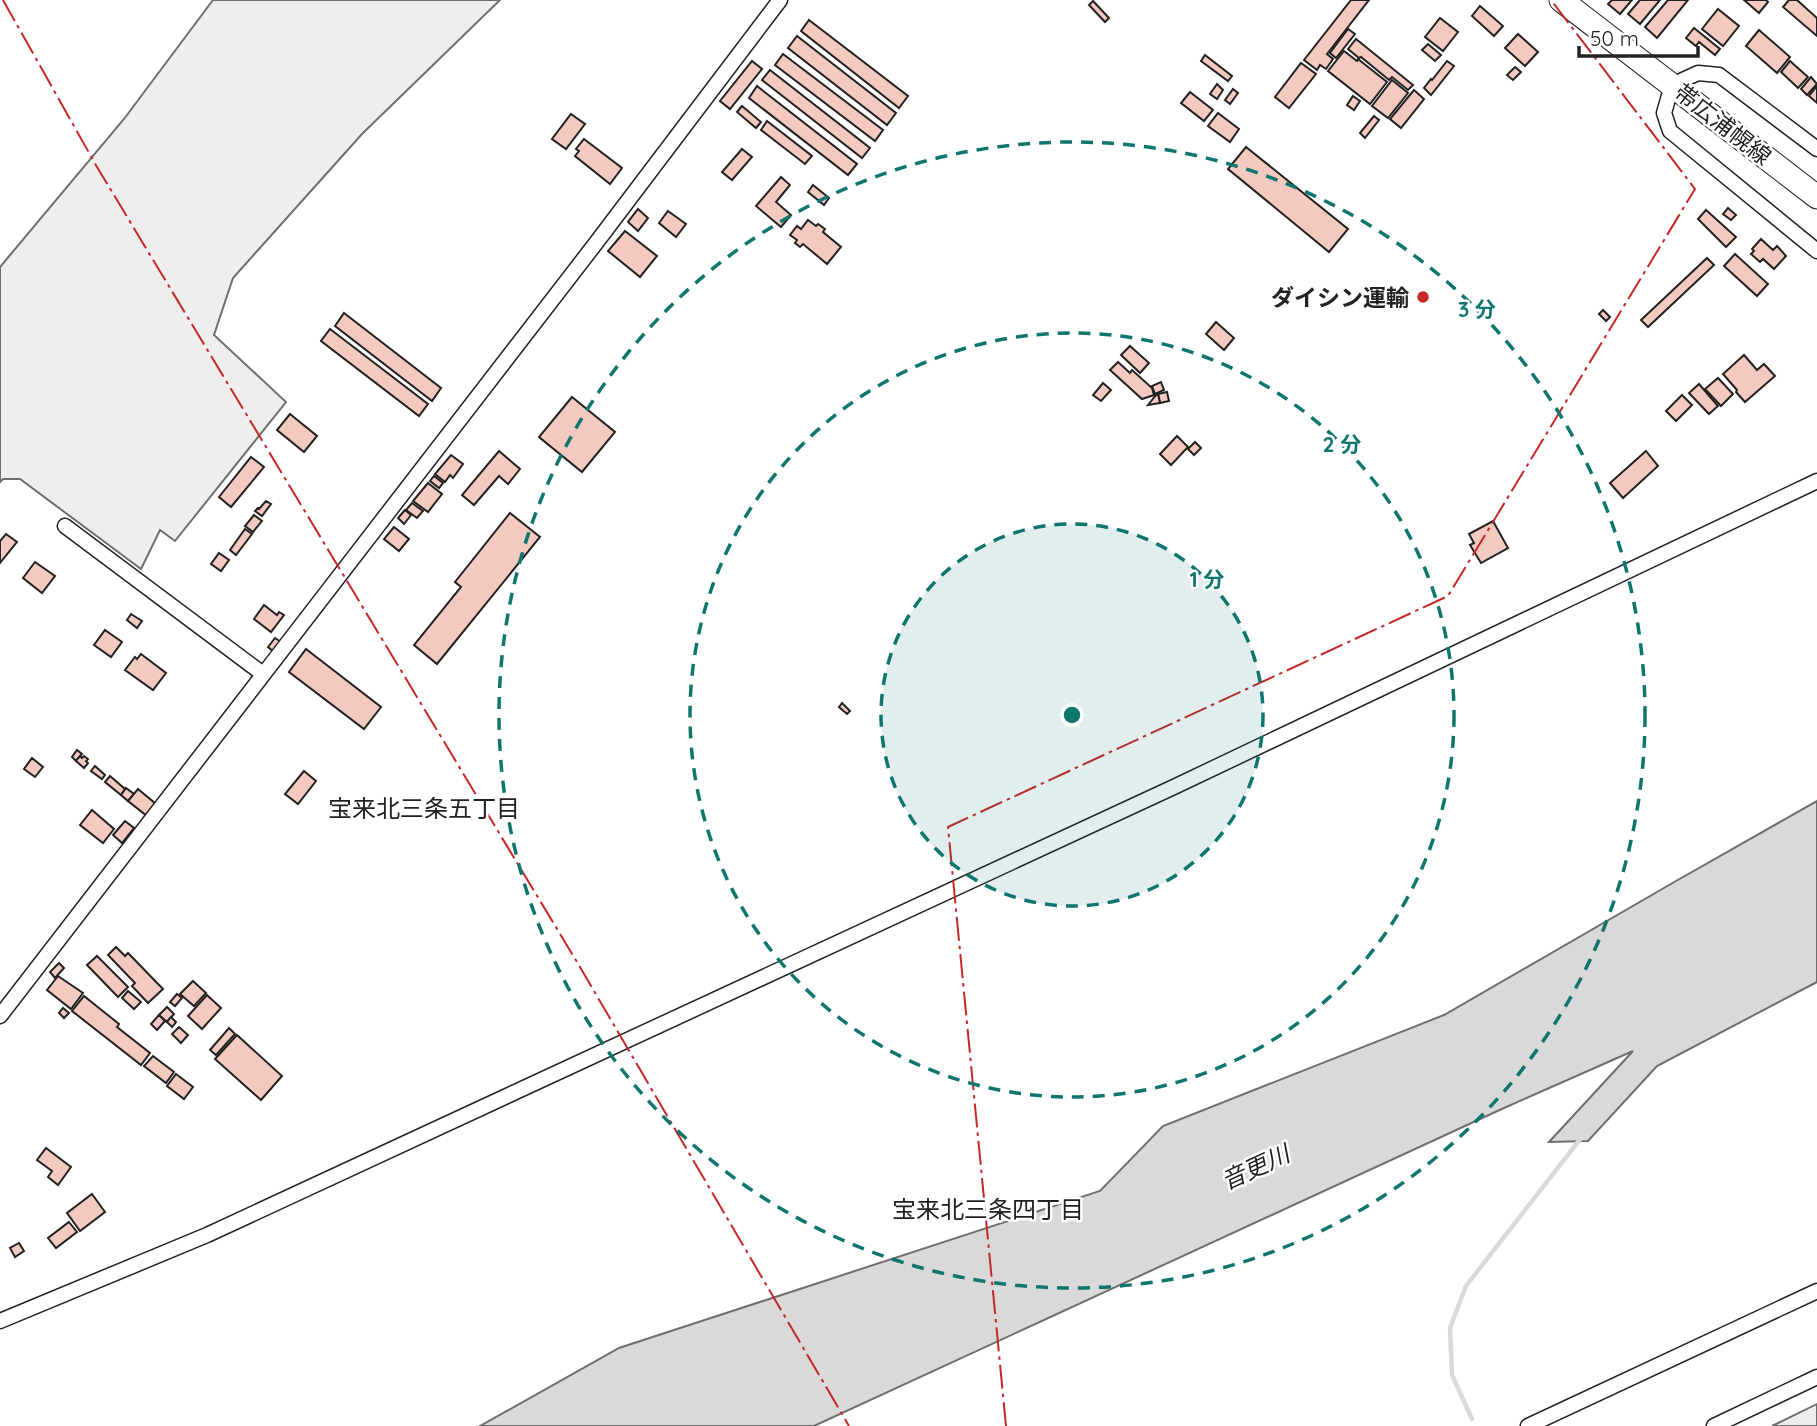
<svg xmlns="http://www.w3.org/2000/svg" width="1817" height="1426" font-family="Quicksand,'Noto Sans JP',sans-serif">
  <rect width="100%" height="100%" fill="#fff"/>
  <g fill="#eee" stroke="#6f6f6f" stroke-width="2">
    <path d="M 213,0 L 500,0 L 362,134 L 233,278 L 214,335 L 286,402 L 175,541 L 160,530 L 141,569 L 20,479 L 3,479 L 0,482 L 0,267 L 124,119 Z"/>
    <path d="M 1817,1404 L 1817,1426 L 1772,1426 Z"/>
  </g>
  <path fill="#d9d9d9" stroke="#6f6f6f" stroke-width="2" d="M 1817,801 L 1817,982 L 1657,1066 L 1588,1141 L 1549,1142 L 1633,1051 L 1504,1108 L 814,1426 L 480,1426 L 619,1348 L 1100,1191 L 1163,1126 L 1444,1015 L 1676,881 Z"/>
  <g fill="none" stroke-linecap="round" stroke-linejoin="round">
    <path stroke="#d9d9d9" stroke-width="4.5" d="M 1472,1419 L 1452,1375 L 1450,1328 L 1466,1286 L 1581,1138"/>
  </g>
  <g fill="#f3c9c0" stroke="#222" stroke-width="2">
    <path d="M 1351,0 L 1369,0 L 1327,54 L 1333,59 L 1326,69 L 1320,65 L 1317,70 L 1304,60 Z"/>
    <path d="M 1612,0 L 1632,0 L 1620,14 L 1608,4 Z"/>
    <path d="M 1640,0 L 1660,0 L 1640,24 L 1628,14 Z"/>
    <path d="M 1668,0 L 1688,0 L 1657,38 L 1645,27 Z"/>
    <path d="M 1744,0 L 1766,0 L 1768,2 L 1759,13 Z"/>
    <path d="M 1789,0 L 1797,0 L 1817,18 L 1817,36 L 1783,7 Z"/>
    <path d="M 1093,1 L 1109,18 L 1105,22 L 1089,5 Z"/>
    <path d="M 1480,6 L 1503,26 L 1494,36 L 1472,16 Z"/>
    <path d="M 1718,9 L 1739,26 L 1723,46 L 1702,29 Z"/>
    <path d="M 1440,18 L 1458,32 L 1443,51 L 1425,37 Z"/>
    <path d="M 809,20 L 908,96 L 899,108 L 801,31 Z"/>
    <path d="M 1694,28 L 1720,49 L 1715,55 L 1699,42 L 1696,46 L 1686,38 Z"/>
    <path d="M 1348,29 L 1355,34 L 1336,58 L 1330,53 Z"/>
    <path d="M 1759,30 L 1790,57 L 1777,73 L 1746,46 Z"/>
    <path d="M 1518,34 L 1538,52 L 1525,66 L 1505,48 Z"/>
    <path d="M 797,36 L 896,113 L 887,125 L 788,48 Z"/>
    <path d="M 1356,39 L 1413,85 L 1408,90 L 1392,77 L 1389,80 L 1361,57 L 1359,58 L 1348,49 Z"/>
    <path d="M 1428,44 L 1441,55 L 1435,61 L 1422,50 Z"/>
    <path d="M 1344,51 L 1357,61 L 1358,59 L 1387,82 L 1370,104 L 1328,71 Z"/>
    <path d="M 783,54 L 883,130 L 875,141 L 775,65 Z"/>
    <path d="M 1205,55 L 1232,76 L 1228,81 L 1201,61 Z"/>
    <path d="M 752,61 L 762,69 L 730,109 L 720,101 Z"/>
    <path d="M 1447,61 L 1454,66 L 1431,95 L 1424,88 L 1431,79 L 1432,80 Z"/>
    <path d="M 1790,61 L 1808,77 L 1798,88 L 1781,72 Z"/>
    <path d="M 1301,63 L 1316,74 L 1289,108 L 1275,97 Z"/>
    <path d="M 1515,67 L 1521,72 L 1513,80 L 1507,75 Z"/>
    <path d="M 770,70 L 870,148 L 862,158 L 762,80 Z"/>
    <path d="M 1811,77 L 1817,84 L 1807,95 L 1801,89 Z"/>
    <path d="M 1392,80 L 1408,93 L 1388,118 L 1372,106 Z"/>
    <path d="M 1217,84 L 1223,90 L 1217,99 L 1210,94 Z"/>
    <path d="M 757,86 L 857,164 L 848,175 L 749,98 Z"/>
    <path d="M 1817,86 L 1817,103 L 1809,96 Z"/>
    <path d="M 1233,89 L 1238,93 L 1230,104 L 1225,100 Z"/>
    <path d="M 1414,90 L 1424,99 L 1401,128 L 1390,119 Z"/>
    <path d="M 1190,92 L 1213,110 L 1204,121 L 1181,103 Z"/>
    <path d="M 1353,96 L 1360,101 L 1354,110 L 1347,105 Z"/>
    <path d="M 742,106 L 761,122 L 756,128 L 737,112 Z"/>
    <path d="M 1218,113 L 1239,129 L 1230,142 L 1208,126 Z"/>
    <path d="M 571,114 L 585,124 L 566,149 L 552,139 Z"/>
    <path d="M 1374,116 L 1379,120 L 1365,138 L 1360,133 Z"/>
    <path d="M 767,121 L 812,156 L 805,164 L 761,130 Z"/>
    <path d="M 584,139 L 622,168 L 610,184 L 575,156 L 579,151 L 576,149 Z"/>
    <path d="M 1246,147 L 1348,229 L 1329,252 L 1228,169 Z"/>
    <path d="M 742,149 L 752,157 L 732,180 L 722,172 Z"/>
    <path d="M 781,177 L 790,185 L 776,202 L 791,215 L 781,227 L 756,206 Z"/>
    <path d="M 813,185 L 829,198 L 824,205 L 808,192 Z"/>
    <path d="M 1728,208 L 1736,215 L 1731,220 L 1723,214 Z"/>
    <path d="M 638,209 L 648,218 L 638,231 L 628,222 Z"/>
    <path d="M 1706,210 L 1736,237 L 1726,247 L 1698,219 Z"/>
    <path d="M 668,211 L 686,224 L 676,237 L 659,223 Z"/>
    <path d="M 808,220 L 816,226 L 818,224 L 825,229 L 823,232 L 841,247 L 827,264 L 803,244 L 800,247 L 795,243 L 797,240 L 790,235 L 797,226 L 801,229 Z"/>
    <path d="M 625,231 L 657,256 L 640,277 L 608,251 Z"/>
    <path d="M 1761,239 L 1773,250 L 1777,246 L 1786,256 L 1774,269 L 1763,259 L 1760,262 L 1751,254 L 1754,251 L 1752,249 Z"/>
    <path d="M 1735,254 L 1768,284 L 1757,296 L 1724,266 Z"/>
    <path d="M 1707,258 L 1714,265 L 1648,327 L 1641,320 Z"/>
    <path d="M 1603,310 L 1610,317 L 1606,321 L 1599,314 Z"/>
    <path d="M 344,313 L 441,388 L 432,401 L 335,326 Z"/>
    <path d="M 1216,322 L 1234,338 L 1224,350 L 1206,334 Z"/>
    <path d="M 330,329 L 428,404 L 419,416 L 321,341 Z"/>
    <path d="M 1130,346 L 1149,363 L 1140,373 L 1121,355 Z"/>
    <path d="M 1744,355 L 1757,370 L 1764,364 L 1775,376 L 1745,402 L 1736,392 L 1737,390 L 1723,374 Z"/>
    <path d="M 1118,362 L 1130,373 L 1132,370 L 1152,388 L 1154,395 L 1142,399 L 1110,370 Z"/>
    <path d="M 1718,378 L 1733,394 L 1721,406 L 1705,389 Z"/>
    <path d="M 1161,382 L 1164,390 L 1155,394 L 1152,386 Z"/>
    <path d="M 1103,383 L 1111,390 L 1101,401 L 1093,395 Z"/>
    <path d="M 1699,384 L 1718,406 L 1709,414 L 1689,393 Z"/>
    <path d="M 1167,392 L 1169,401 L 1160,403 L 1158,394 Z"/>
    <path d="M 1158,394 L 1160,403 L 1148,405 L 1156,395 Z"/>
    <path d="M 1682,395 L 1692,405 L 1676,421 L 1666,411 Z"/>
    <path d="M 572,397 L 615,432 L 582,472 L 539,437 Z"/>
    <path d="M 290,414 L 317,436 L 304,452 L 277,430 Z"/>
    <path d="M 1177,436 L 1188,447 L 1171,465 L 1160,454 Z"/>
    <path d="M 1195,442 L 1201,448 L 1194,455 L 1188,449 Z"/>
    <path d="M 499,451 L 520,469 L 508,484 L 499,476 L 474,505 L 462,495 Z"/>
    <path d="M 1646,451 L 1658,466 L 1623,498 L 1610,483 Z"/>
    <path d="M 451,455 L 463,464 L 453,478 L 450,475 L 445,482 L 435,474 Z"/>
    <path d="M 251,457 L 264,467 L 231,507 L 219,497 Z"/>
    <path d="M 434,476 L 443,483 L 439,488 L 430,481 Z"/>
    <path d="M 428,483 L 442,494 L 428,512 L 413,501 Z"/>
    <path d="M 266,501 L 271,504 L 262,516 L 255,511 L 258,508 L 259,509 Z"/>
    <path d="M 412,503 L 423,511 L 417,518 L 406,510 Z"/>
    <path d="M 405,510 L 411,515 L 404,524 L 398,518 Z"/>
    <path d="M 510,513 L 540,537 L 437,664 L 414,645 L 461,587 L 455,582 Z"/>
    <path d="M 254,515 L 262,521 L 253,532 L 245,526 Z"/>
    <path d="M 1493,521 L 1508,548 L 1481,563 L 1470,545 L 1474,543 L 1469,534 Z"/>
    <path d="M 394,527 L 409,539 L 399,551 L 384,539 Z"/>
    <path d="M 245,529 L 252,534 L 236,555 L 230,550 Z"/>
    <path d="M 6,534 L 17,542 L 0,563 L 0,541 Z"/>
    <path d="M 219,553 L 229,560 L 221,571 L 211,564 Z"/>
    <path d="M 35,562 L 55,576 L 42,593 L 23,578 Z"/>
    <path d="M 264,605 L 277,615 L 279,612 L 284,615 L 271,632 L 254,619 Z"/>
    <path d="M 131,614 L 142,621 L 137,628 L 127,620 Z"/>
    <path d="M 105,630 L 122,642 L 111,657 L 94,645 Z"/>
    <path d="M 275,638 L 281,642 L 274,652 L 268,647 Z"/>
    <path d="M 306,649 L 381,707 L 364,729 L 289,672 Z"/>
    <path d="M 141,654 L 166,673 L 153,690 L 125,670 L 135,657 L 137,659 Z"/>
    <path d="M 842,703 L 850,711 L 847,714 L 839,707 Z"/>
    <path d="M 77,750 L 82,754 L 76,761 L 72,757 Z"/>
    <path d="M 80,756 L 82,758 L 84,756 L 88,759 L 86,761 L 88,763 L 84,768 L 76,761 Z"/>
    <path d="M 32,758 L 43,767 L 35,777 L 24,769 Z"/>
    <path d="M 95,766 L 105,775 L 102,779 L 91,771 Z"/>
    <path d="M 304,771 L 316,781 L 298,804 L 285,794 Z"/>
    <path d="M 110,776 L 125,789 L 121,795 L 105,782 Z"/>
    <path d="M 126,788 L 134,794 L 128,801 L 121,795 Z"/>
    <path d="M 138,789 L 156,804 L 147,816 L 128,801 Z"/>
    <path d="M 92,810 L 114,829 L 103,843 L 80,825 Z"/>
    <path d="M 125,821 L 134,828 L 122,843 L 113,835 Z"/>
    <path d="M 116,947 L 125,956 L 128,953 L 163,989 L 148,1003 L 132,986 L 135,983 L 108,955 Z"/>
    <path d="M 97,956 L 128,987 L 118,997 L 87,965 Z"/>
    <path d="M 59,963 L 64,968 L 55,978 L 50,972 Z"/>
    <path d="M 58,976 L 83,993 L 71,1009 L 47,990 Z"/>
    <path d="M 193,981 L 206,993 L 194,1006 L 180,994 Z"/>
    <path d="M 128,991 L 141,1002 L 134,1009 L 122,998 Z"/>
    <path d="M 177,994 L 182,998 L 175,1006 L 170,1002 Z"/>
    <path d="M 207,995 L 221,1008 L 202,1029 L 188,1016 Z"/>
    <path d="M 84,996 L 119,1024 L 117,1027 L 150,1053 L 141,1065 L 72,1011 Z"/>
    <path d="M 167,1007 L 174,1014 L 167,1022 L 159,1015 Z"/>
    <path d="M 63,1008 L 69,1013 L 64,1018 L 59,1013 Z"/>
    <path d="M 159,1015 L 165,1021 L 157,1030 L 151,1024 Z"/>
    <path d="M 171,1017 L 176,1022 L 172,1027 L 167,1022 Z"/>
    <path d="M 179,1027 L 188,1035 L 181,1043 L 172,1034 Z"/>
    <path d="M 229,1028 L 235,1034 L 216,1055 L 210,1050 Z"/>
    <path d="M 237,1035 L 282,1076 L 261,1100 L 215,1059 Z"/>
    <path d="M 153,1056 L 174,1072 L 166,1083 L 144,1066 Z"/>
    <path d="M 176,1074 L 193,1087 L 184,1099 L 167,1086 Z"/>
    <path d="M 46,1148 L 71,1167 L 58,1185 L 48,1177 L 52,1171 L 37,1160 Z"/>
    <path d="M 92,1194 L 105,1212 L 80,1231 L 67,1213 Z"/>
    <path d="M 69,1222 L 77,1232 L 56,1248 L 48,1238 Z"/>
    <path d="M 19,1243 L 24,1251 L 15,1257 L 10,1248 Z"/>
  </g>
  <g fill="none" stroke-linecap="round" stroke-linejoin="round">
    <g stroke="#222" stroke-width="17">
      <g id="street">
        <path d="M 1817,149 L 1719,75 L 1698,73 L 1672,85 L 1664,113 L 1670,131 L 1817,251"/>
        <path d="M 65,526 L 263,674"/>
        <path d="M 0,1016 L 596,243 L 780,0"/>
        <path d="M 0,1321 L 207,1235 L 509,1095 L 1176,786 L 1817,481"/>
        <path d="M 1528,1426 L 1817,1291"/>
        <path d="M 1714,1426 L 1817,1377"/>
      </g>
    </g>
    <g stroke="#222" stroke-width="25">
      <path id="primary" d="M 1561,0 L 1817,197"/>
    </g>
    <use href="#street" stroke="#fff" stroke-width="14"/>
    <use href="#primary" stroke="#fff" stroke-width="23"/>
    <g stroke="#c62828" stroke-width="2" stroke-dasharray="24 5 3.5 5" stroke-linecap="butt">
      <path d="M 3,0 L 97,167 L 577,962 L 849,1426"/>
      <path d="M 1006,1426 L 948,827 L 1448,596 L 1695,189 L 1551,0"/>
    </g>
  </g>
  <circle cx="1072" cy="715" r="191" fill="#0f766e" fill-opacity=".12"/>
  <g fill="none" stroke="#0f766e" stroke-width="3.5" stroke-dasharray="12 9">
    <circle cx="1072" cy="715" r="191"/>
    <circle cx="1072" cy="715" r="382"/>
    <circle cx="1072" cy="715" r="573"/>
  </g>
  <circle fill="#c62828" stroke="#fff" stroke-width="2.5" cx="1423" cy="297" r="7"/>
  <g text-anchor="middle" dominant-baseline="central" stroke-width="5" stroke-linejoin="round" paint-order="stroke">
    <g font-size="23" fill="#222" stroke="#fff">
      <text transform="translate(1723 124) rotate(38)">帯広浦幌線</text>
    </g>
    <g font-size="23" font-weight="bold" fill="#222" stroke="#fff" text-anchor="end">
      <text x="1409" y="297">ダイシン運輸</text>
    </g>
    <g font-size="24" fill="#222" stroke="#fff">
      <text x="424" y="808">宝来北三条五丁目</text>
      <text x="988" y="1209">宝来北三条四丁目</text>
    </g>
    <g font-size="24" font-style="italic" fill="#222" stroke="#fff">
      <text transform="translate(1255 1167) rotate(-25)">音更川</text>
    </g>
  </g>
  <circle cx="1072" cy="715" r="10" fill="#0f766e" stroke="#fff" stroke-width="3.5"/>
  <g font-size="21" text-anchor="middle" font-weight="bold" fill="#0f766e" stroke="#fff" stroke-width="5" stroke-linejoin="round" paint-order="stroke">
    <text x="1477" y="317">3 分</text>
    <text x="1342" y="452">2 分</text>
    <text x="1207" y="587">1 分</text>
  </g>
  <path d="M1579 46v10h119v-10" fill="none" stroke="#222222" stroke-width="3.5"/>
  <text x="1590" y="46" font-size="21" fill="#222222" stroke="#ffffff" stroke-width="5" paint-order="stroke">50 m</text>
</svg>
